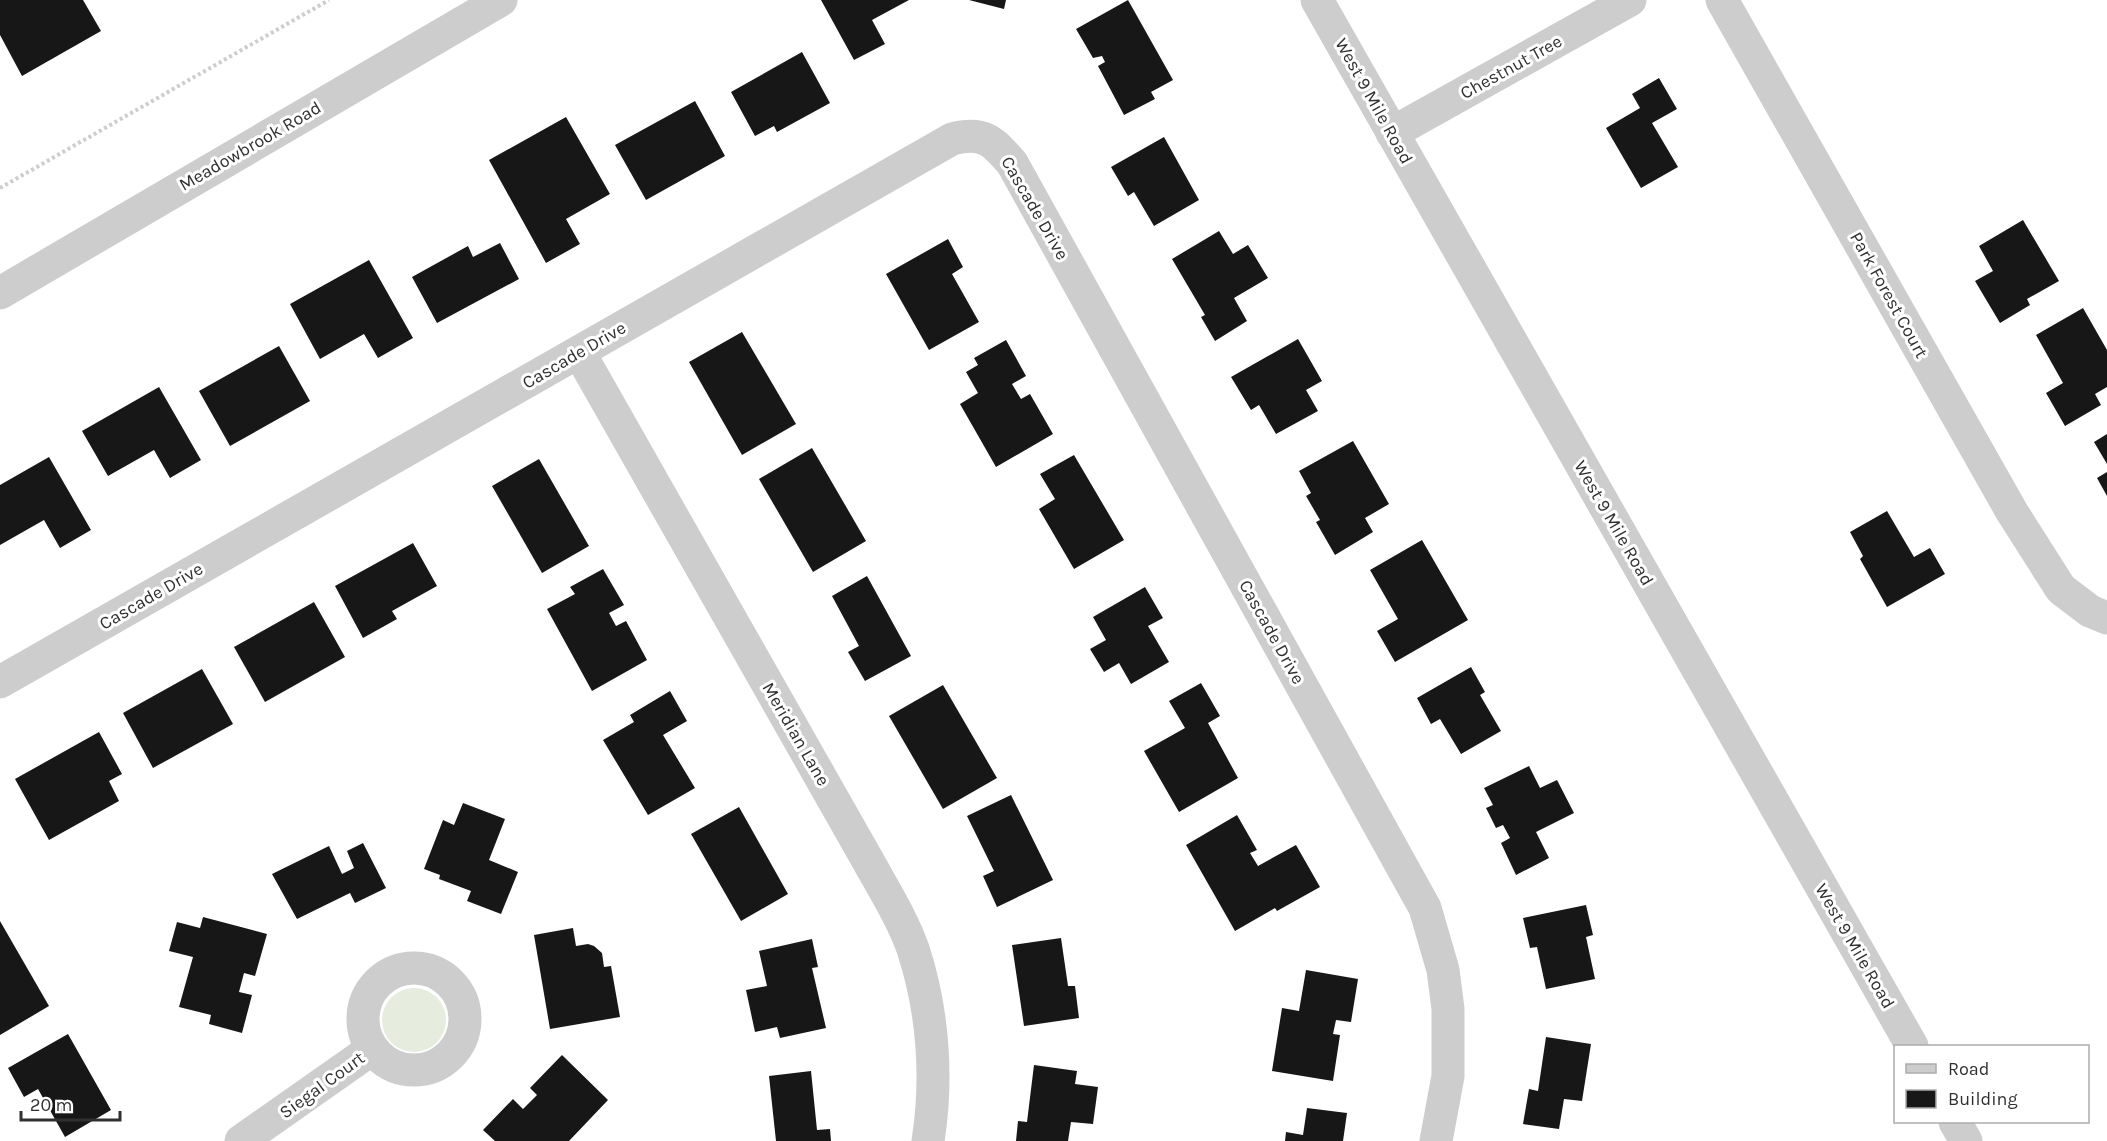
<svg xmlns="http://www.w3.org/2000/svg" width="2107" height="1141" font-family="Karla,sans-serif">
  <rect width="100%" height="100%" fill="#fff"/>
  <circle fill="#e6eddf" cx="414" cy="1020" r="32"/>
  <g fill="#171717">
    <path d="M 0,0 L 83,0 L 101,31 L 22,76 L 0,35 Z"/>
    <path d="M 821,0 L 909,0 L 872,20 L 885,44 L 854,60 Z"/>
    <path d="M 969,0 L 1006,0 L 1004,9 Z"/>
    <path d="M 1128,0 L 1173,80 L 1151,92 L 1155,99 L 1124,115 L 1098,66 L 1105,62 L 1102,56 L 1093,58 L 1076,29 Z"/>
    <path d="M 802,52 L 830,103 L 777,132 L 774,126 L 755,136 L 731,92 Z"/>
    <path d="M 1659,78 L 1677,109 L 1652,123 L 1678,167 L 1641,188 L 1606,128 L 1640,108 L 1632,94 Z"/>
    <path d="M 695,101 L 725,156 L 646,200 L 615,145 Z"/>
    <path d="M 566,117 L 610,194 L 566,219 L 580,244 L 546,263 L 489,160 Z"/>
    <path d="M 1164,137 L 1199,200 L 1154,226 L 1134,192 L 1128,196 L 1111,167 Z"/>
    <path d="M 2023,220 L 2059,281 L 2027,299 L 2030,305 L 2000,323 L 1975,281 L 1993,271 L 1979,246 Z"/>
    <path d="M 1219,231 L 1233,254 L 1248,245 L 1268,278 L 1234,298 L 1247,321 L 1215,341 L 1201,317 L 1205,315 L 1172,259 Z"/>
    <path d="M 948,239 L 963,267 L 952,274 L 979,322 L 929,350 L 886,274 Z"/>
    <path d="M 500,243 L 519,279 L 437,323 L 412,277 L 468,246 L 473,257 Z"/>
    <path d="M 369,260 L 413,338 L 378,358 L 364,334 L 320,359 L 290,304 Z"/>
    <path d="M 2083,308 L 2107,350 L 2107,387 L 2095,394 L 2101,405 L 2065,426 L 2046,393 L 2063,383 L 2036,335 Z"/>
    <path d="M 742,332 L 796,424 L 742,455 L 689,362 Z"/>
    <path d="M 1298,339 L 1322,381 L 1306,390 L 1318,411 L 1276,434 L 1259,405 L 1251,410 L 1231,377 Z"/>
    <path d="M 1006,340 L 1026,376 L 1012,384 L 1021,399 L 1030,394 L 1053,434 L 996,467 L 960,404 L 978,393 L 966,372 L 978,365 L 974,358 Z"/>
    <path d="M 279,346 L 310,401 L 230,446 L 199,391 Z"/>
    <path d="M 159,387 L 201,460 L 170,478 L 154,450 L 108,476 L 82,431 Z"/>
    <path d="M 2107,434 L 2107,464 L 2094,442 Z"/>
    <path d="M 1353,441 L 1389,504 L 1365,518 L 1373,532 L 1335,555 L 1316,522 L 1320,520 L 1306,496 L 1311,493 L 1299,471 Z"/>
    <path d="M 812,448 L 866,541 L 813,572 L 759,479 Z"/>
    <path d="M 1074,455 L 1124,540 L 1074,569 L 1039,509 L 1055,499 L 1040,474 Z"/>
    <path d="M 49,457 L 91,530 L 60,548 L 44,520 L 0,545 L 0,485 Z"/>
    <path d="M 539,459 L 589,546 L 542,573 L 492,486 Z"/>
    <path d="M 2107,472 L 2107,496 L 2097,478 Z"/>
    <path d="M 1887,511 L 1914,557 L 1930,548 L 1945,574 L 1887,607 L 1860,559 L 1863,556 L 1850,532 Z"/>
    <path d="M 1422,540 L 1468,620 L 1395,662 L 1377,631 L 1398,619 L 1370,570 Z"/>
    <path d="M 413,543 L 437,586 L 392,611 L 397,619 L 363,638 L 335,586 Z"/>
    <path d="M 603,569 L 624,605 L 609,613 L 616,626 L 626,621 L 647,660 L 592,691 L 547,609 L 575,594 L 570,587 Z"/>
    <path d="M 867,576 L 911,656 L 865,681 L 848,652 L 859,646 L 832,596 Z"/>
    <path d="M 1145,587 L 1163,618 L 1148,626 L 1169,662 L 1131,684 L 1119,663 L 1104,672 L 1090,649 L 1106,640 L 1093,617 Z"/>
    <path d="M 314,602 L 345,657 L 265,702 L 234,647 Z"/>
    <path d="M 1471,667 L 1485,692 L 1480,695 L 1501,731 L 1461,754 L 1440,719 L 1431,724 L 1417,698 Z"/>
    <path d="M 202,669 L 233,724 L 153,768 L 123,713 Z"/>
    <path d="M 1201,683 L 1220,716 L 1208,723 L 1238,778 L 1179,812 L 1144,751 L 1185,728 L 1169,701 Z"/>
    <path d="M 943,685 L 997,778 L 943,809 L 889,716 Z"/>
    <path d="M 670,691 L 687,721 L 663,735 L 695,788 L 648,815 L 603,740 L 634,722 L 630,715 Z"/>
    <path d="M 99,732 L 122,774 L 109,781 L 119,801 L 49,840 L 15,779 Z"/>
    <path d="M 1529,766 L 1540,788 L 1557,780 L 1574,813 L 1536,832 L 1549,858 L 1516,875 L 1501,843 L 1510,838 L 1503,825 L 1496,828 L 1486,808 L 1493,805 L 1484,788 Z"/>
    <path d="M 1011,795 L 1053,880 L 997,907 L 983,876 L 994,871 L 967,816 Z"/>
    <path d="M 463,803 L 505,819 L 489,860 L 518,872 L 501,914 L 467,901 L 471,891 L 439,879 L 440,875 L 424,869 L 443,820 L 454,825 Z"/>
    <path d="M 739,807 L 788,894 L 741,921 L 691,834 Z"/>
    <path d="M 1237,815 L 1257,850 L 1250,853 L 1258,866 L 1296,845 L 1320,887 L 1277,911 L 1275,908 L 1235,931 L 1186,845 Z"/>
    <path d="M 363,843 L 386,888 L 355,903 L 350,893 L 297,919 L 272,874 L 329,846 L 342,874 L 354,868 L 347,851 Z"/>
    <path d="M 1586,905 L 1593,935 L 1586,937 L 1595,979 L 1546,989 L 1537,947 L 1530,948 L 1523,918 Z"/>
    <path d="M 203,917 L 267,934 L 255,976 L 244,973 L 239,992 L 252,995 L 242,1033 L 209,1024 L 211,1015 L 179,1007 L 193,957 L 169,951 L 177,922 L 200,928 Z"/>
    <path d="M 0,921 L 49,1006 L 0,1035 Z"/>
    <path d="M 573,928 L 576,946 L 588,944 L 594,946 L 602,953 L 604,967 L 611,966 L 620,1017 L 550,1029 L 534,935 Z"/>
    <path d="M 1061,938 L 1068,986 L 1075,986 L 1079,1018 L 1024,1026 L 1012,945 Z"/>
    <path d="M 812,939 L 818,967 L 812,968 L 826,1028 L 780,1038 L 777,1027 L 755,1032 L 746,990 L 767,986 L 759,951 Z"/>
    <path d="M 1306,970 L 1358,979 L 1351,1022 L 1336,1020 L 1333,1034 L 1340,1035 L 1333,1081 L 1272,1071 L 1282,1008 L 1299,1011 Z"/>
    <path d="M 68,1034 L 111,1110 L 65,1137 L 38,1089 L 24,1097 L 8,1068 Z"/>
    <path d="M 1546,1037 L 1591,1044 L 1582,1101 L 1564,1099 L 1559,1129 L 1523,1124 L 1529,1089 L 1538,1091 Z"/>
    <path d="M 562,1055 L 608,1100 L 569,1141 L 495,1141 L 483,1130 L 513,1099 L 523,1109 L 537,1095 L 530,1088 Z"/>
    <path d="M 1034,1065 L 1077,1071 L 1075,1084 L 1098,1087 L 1093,1124 L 1071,1122 L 1068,1141 L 1016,1141 L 1018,1121 L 1027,1122 Z"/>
    <path d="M 811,1071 L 817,1130 L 830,1129 L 831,1141 L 776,1141 L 769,1076 Z"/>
    <path d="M 1307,1108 L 1347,1113 L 1343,1141 L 1285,1141 L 1286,1132 L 1303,1135 Z"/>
  </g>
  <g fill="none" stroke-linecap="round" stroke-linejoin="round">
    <path stroke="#cdcdcd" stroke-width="4" stroke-dasharray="3 3" stroke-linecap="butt" d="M 0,188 L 329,0"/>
    <g stroke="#cdcdcd" stroke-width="33">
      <path d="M 1317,0 L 1912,1046"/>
      <path d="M 1722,0 L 2012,512 L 2061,589 L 2090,611 L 2107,618"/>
      <path d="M 1392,133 L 1630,0"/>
      <path d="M 0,293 L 501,0"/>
      <path d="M 579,352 L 867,859 C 883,888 902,918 913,949 C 933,1010 938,1078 928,1141"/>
      <path d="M 0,682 L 952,139 C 983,131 992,140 1012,163 L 1425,908 L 1443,970 L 1448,1009 L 1448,1076 L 1436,1141"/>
      <circle cx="414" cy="1019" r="51"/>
      <path d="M 1955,1122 L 1966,1141"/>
      <path d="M 241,1141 L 372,1049"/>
    </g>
  </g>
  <g text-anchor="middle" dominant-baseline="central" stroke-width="6" stroke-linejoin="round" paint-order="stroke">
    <g font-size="18" fill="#303030" stroke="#fff">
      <text transform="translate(1511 67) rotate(-29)">Chestnut Tree</text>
      <text transform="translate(1374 101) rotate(61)">West 9 Mile Road</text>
      <text transform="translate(250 146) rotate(-30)">Meadowbrook Road</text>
      <text transform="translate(1035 208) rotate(60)">Cascade Drive</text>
      <text transform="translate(1889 295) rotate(61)">Park Forest Court</text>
      <text transform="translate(574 355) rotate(-30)">Cascade Drive</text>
      <text transform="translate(1614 523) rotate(60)">West 9 Mile Road</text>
      <text transform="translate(151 596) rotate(-30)">Cascade Drive</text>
      <text transform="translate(1272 632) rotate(61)">Cascade Drive</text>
      <text transform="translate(796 734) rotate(60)">Meridian Lane</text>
      <text transform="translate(1855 946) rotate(60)">West 9 Mile Road</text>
      <text transform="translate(322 1085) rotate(-36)">Siegal Court</text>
    </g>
  </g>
  <rect x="1894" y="1045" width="195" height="78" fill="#ffffff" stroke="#acacac" stroke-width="1.5"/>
  <rect x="1906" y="1064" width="30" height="9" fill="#cdcdcd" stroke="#acacac" stroke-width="1.5"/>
  <text x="1948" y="1075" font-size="18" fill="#303030">Road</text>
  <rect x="1906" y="1090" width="30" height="18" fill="#171717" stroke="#acacac" stroke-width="1.5"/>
  <text x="1948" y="1105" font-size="18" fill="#303030">Building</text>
  <path d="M21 1111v9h99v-9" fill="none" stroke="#303030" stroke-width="3"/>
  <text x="30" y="1111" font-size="18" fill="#303030" stroke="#ffffff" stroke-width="4.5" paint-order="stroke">20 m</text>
</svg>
